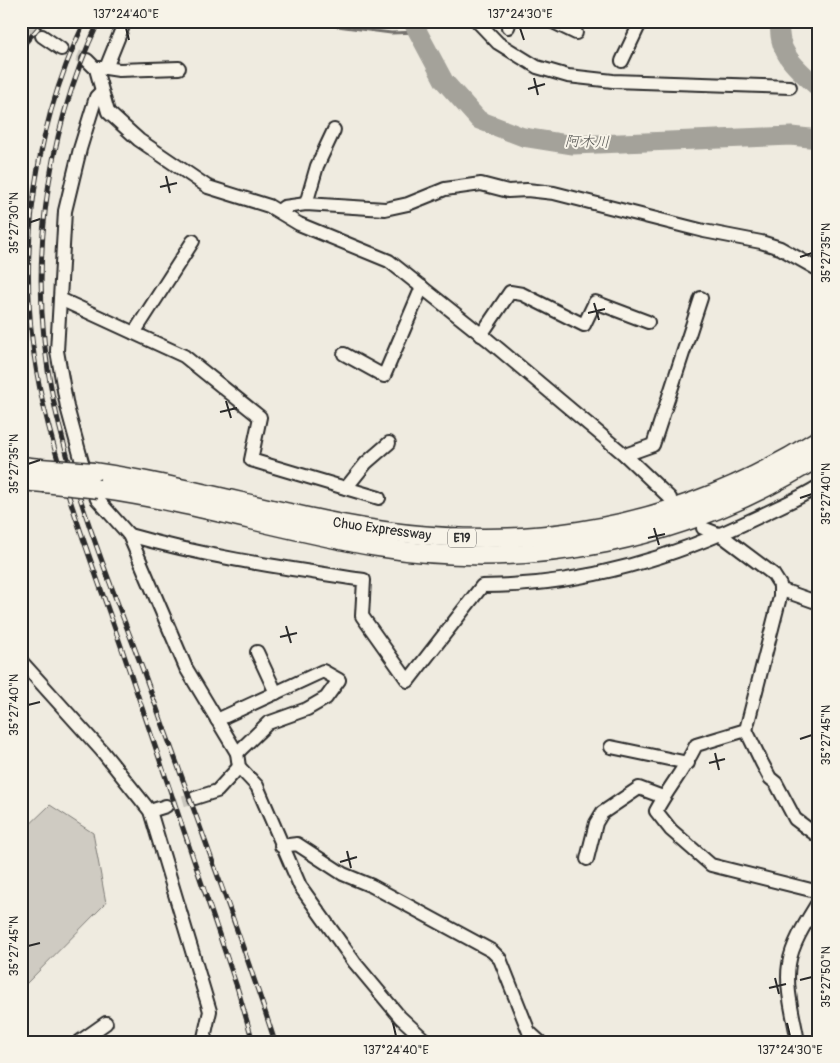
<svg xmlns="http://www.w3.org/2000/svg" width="840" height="1063" font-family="Pangolin,'Klee One',sans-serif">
  <rect width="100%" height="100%" fill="#efebe0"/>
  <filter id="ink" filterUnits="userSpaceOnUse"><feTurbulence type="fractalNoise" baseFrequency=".02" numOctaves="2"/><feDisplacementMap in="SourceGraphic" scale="10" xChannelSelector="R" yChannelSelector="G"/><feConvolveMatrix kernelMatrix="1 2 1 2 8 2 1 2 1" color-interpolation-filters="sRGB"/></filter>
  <g filter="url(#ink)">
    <path fill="#cfcbc2" stroke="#7d7b76" d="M 50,805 L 93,833 L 106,903 L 21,989 L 21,833 Z"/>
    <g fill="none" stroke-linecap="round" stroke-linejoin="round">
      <path stroke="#74726e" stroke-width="3" d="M 299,21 L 391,33 L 419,32"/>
      <g stroke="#a4a29a" stroke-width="19">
        <path d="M 412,21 L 444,81 L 479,120 L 523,137 L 573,145 L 791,136 L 819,139"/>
        <path d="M 780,21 C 776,53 797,69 819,88"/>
      </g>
      <g stroke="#c8c5bc" stroke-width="12" stroke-dasharray="12 6" stroke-linecap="butt">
        <path d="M 27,21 L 42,36"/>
        <path d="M 61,49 L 87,60"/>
        <path d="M 166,806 L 195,798"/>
      </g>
      <g stroke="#2b2b2b" stroke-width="16">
        <g id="minor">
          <path d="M 477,21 L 498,43 L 537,67 L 568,76 L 613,81 L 790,87"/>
          <path d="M 551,21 L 576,33"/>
          <path d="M 508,27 L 510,21"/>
          <path d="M 42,36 L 61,49"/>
          <path d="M 87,60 L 96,69 L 108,112 L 139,140 L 208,187 L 269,206 L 299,224 L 389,261 L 487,339 L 625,455 L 670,498"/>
          <path d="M 622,61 L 641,21"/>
          <path d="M 98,68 L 106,68 L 125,21"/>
          <path d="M 106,68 L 119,70 L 179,68"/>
          <path d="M 101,92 L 96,97 L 80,149 L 65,211 L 57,351 L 67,407 L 82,462 L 97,499 L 129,535 L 186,668 L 237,753 L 239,767 L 257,786 L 300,886 L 355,963 L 400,1017 L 427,1042"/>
          <path d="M 306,204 L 317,166 L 334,130"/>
          <path d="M 279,211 L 284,207 L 306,204 L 385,209 L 408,204 L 445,189 L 481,184 L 508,191 L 527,190 L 554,193 L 704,231 L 761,242 L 780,248 L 819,270"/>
          <path d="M 60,299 L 184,356 L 260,417 L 251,460 L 379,498"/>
          <path d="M 134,333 L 193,241"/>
          <path d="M 481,335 L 510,292 L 522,294 L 584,325 L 595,302 L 648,322"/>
          <path d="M 344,354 L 384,376 L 422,287"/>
          <path d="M 625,455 L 653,445 L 701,298"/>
          <path d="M 346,488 L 366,463 L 389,443"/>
          <path d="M 703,528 L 721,535 L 773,574 L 780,585 L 780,597 L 746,730 L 696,745 C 685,769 668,788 656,811 L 671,830 L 711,865 L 819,892"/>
          <path d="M 129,535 C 206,557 285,568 364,580 L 362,616 L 408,681 L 482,586 C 579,586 671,559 758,517 C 778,507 800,498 819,486"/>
          <path d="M 780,592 L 785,591 L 819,603"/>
          <path d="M 257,652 L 276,693"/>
          <path d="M 21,661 L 102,751 L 150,811 L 210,1011 L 203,1042"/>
          <path d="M 217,720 L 323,671 L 339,680 L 326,698 L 307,709 L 268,723 L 237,753"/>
          <path d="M 746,730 L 762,763 L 770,778 L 776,783 L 795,819 L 819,837"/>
          <path d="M 611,747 L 688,763"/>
          <path d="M 195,798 L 217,791 L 239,767"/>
          <path d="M 150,811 L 166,806"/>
          <path d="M 281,846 L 297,844 L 343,874 L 372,886 L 492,951 L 500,959 L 529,1032 L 540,1042"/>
          <path d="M 587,859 L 596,823 L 602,813 L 639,788 L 663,797"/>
          <path d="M 79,1042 L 106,1023"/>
          <path d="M 798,1042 C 794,1017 785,989 789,964 C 792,943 808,919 819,901"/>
        </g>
      </g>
      <g stroke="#2b2b2b" stroke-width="21">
        <g id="highway">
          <path d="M 21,466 L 40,468"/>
          <path d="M 93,472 C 170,483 245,504 322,520 C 501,558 663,538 819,439"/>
          <path d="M 21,481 L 44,483"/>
          <path d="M 99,489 C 193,502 284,531 377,547 C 531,572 687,541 819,457"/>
        </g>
      </g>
      <use href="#minor" stroke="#f7f3e8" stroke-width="12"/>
      <use href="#highway" stroke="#f7f3e8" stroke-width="18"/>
      <g stroke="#2b2b2b" stroke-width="5">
        <g id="rail">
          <path d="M 85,21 C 29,137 14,278 43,403 C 62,487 94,568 122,649 C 161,763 200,877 238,990 L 253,1042"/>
          <path d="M 99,21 C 43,138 27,277 54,403 C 74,495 111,585 144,673 C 188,795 235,918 275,1042"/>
          <path d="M 21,48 L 44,21"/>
        </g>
      </g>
      <use href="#rail" stroke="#f7f3e8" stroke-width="3" stroke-dasharray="9" stroke-linecap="butt"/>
      <g stroke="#2b2b2b" stroke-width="21" stroke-linecap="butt">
        <g id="highway-bridge">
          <path d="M 40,468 L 93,472"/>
          <path d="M 44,483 L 99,489"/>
        </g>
      </g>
      <use href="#highway-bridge" stroke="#f7f3e8" stroke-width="18"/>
    </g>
  </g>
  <path fill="none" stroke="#2b2b2b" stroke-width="2" d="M 126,28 L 129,40M 520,28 L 524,40M 534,78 L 538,95M 528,89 L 545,84M 166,176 L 170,193M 160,187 L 177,183M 28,223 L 40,219M 800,257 L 812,253M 594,303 L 599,320M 588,313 L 605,309M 226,401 L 231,418M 220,412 L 237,408M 28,464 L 40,460M 800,498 L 812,494M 654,528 L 659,545M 648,538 L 665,534M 286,626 L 291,643M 280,637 L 297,633M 28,705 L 40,702M 800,739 L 812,735M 715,753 L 719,770M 709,763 L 725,759M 347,851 L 351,868M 340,862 L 357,857M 28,946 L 40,943M 775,978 L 779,994M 800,980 L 812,977M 769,988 L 786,984M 393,1023 L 396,1036M 787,1023 L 790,1036"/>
  <g text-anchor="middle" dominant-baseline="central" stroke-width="4" stroke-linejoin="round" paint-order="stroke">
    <rect fill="#f7f3e8" stroke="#686764" stroke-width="1" x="448" y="528.5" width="28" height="19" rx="4"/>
    <g font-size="12" font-weight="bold" fill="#2b2b2b">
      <text x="462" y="538">E19</text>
    </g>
    <g font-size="14" fill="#2b2b2b" stroke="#f7f3e8">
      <text transform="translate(382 529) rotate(8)">Chuo Expressway</text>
    </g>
    <g font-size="15" font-style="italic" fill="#555552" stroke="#f7f3e8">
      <text transform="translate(587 142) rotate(1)">阿木川</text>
    </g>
  </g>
  <rect width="840" height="1063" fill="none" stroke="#f7f3e8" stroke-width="55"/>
  <rect x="28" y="28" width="784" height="1008" fill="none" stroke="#2b2b2b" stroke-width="2"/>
  <g font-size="12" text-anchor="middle" fill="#2b2b2b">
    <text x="126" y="18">137°24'40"E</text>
    <text x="520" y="18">137°24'30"E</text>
    <text transform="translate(14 223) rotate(-90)" y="4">35°27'30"N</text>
    <text transform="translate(826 253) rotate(-90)" y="4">35°27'35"N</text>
    <text transform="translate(14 464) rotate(-90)" y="4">35°27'35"N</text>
    <text transform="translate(826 494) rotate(-90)" y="4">35°27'40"N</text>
    <text transform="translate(14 705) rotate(-90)" y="4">35°27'40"N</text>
    <text transform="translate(826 735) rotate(-90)" y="4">35°27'45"N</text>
    <text transform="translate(14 946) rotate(-90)" y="4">35°27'45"N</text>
    <text transform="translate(826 977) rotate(-90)" y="4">35°27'50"N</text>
    <text x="396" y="1054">137°24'40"E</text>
    <text x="790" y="1054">137°24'30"E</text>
  </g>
</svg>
